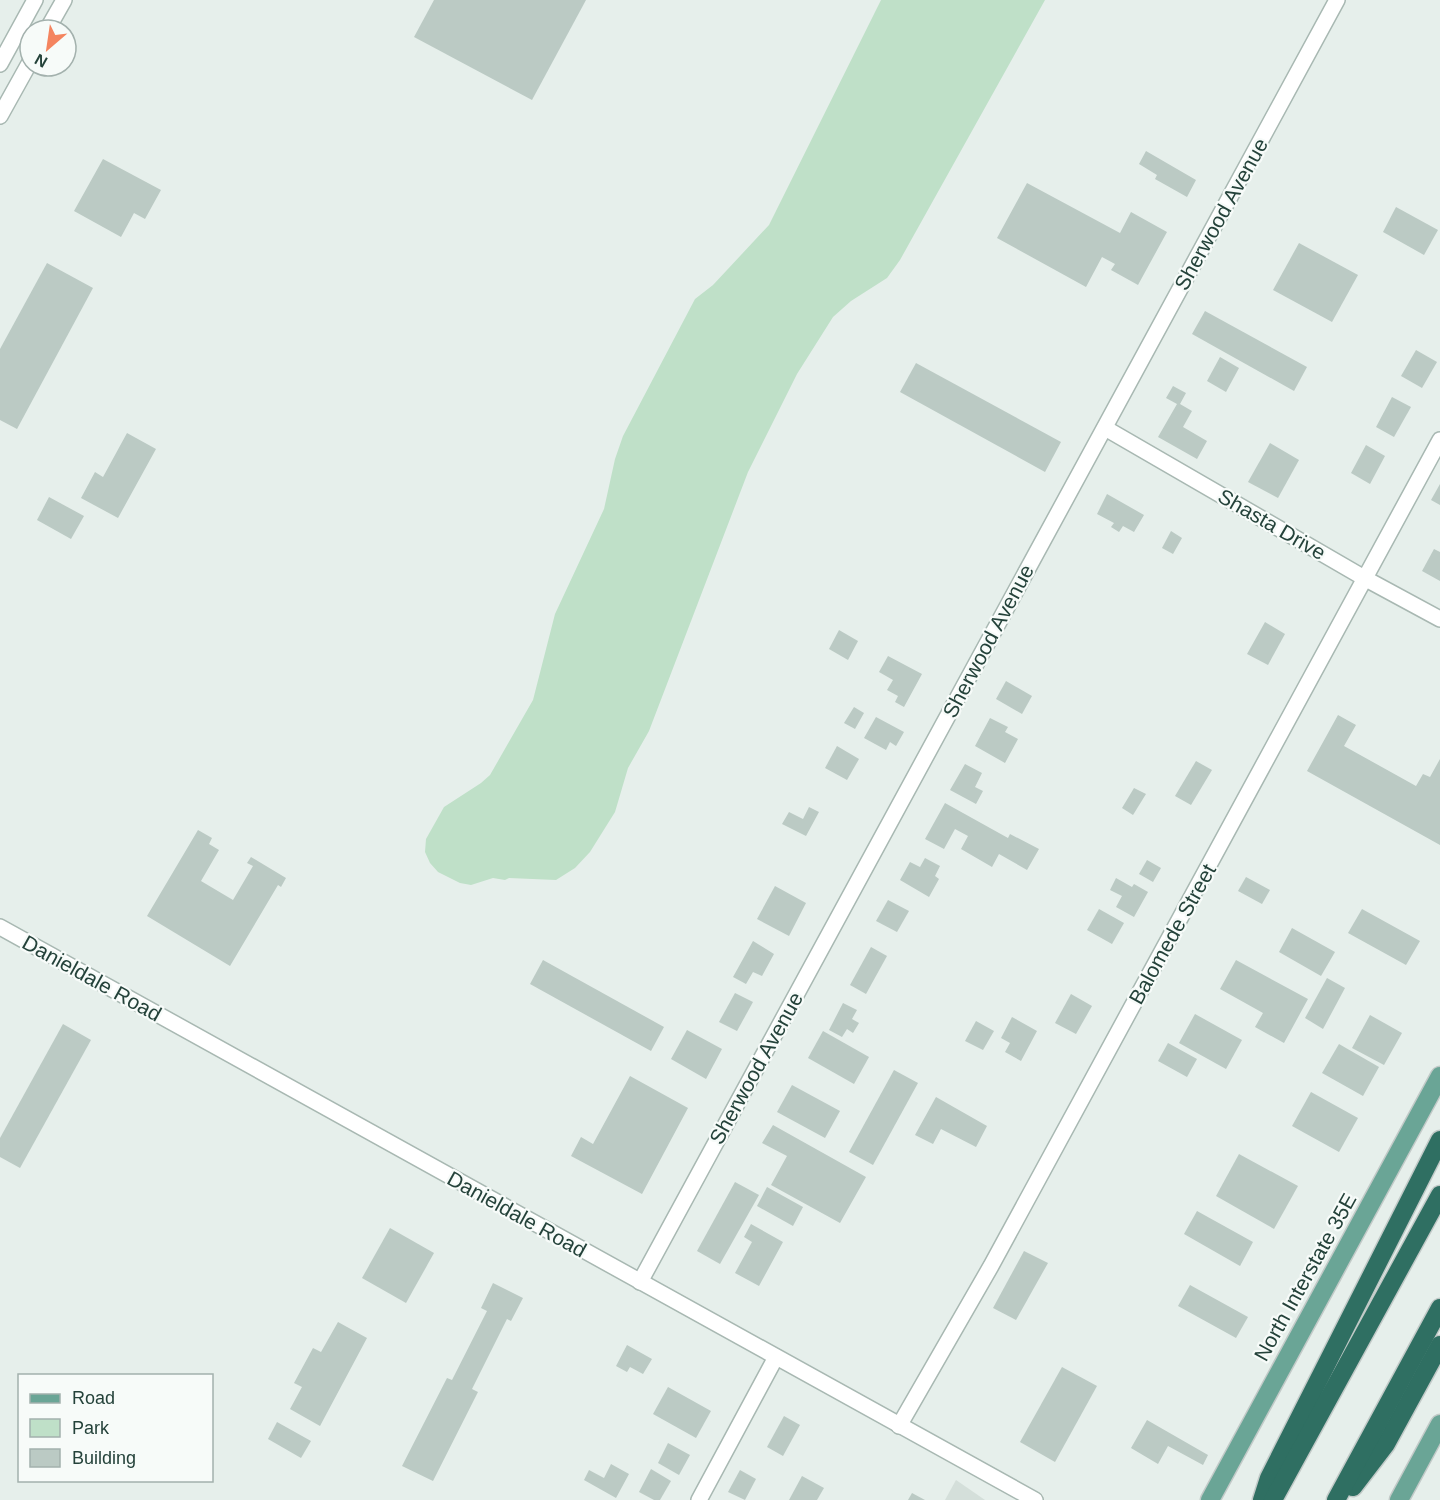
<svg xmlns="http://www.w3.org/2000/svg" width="1440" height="1500" font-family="Arial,sans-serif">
  <rect width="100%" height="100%" fill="#e6efeb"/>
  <path fill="#d4dfda" d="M 956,1480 L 985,1500 L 945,1500 Z"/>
  <path fill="#bfe0c8" d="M 881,0 L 1045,0 L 900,260 L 887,278 L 851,301 L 833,317 L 797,374 L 748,472 L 649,731 L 628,768 L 615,812 L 590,852 L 575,868 L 556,880 L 509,878 L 505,880 L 493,878 L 471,885 L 460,883 L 438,872 L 430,863 L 425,852 L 426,839 L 444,807 L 481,783 L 490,775 L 533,700 L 555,614 L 604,509 L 615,459 L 623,436 L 695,299 L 713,285 L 769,225 Z"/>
  <g fill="#bbcac4">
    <path d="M 434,0 L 586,0 L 532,100 L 414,37 Z"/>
    <path d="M 1146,151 L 1196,180 L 1187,197 L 1155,179 L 1157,175 L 1139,164 Z"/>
    <path d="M 103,159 L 161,190 L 145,219 L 134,213 L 121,237 L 74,211 Z"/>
    <path d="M 1027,183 L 1120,233 L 1131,212 L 1167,232 L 1138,285 L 1111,270 L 1115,264 L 1102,257 L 1086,287 L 997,238 Z"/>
    <path d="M 1396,207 L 1438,230 L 1424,255 L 1383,232 Z"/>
    <path d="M 1299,243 L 1358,275 L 1332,322 L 1273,290 Z"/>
    <path d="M 47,263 L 93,288 L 17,429 L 0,420 L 0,349 Z"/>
    <path d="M 1205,311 L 1307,367 L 1294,391 L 1192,334 Z"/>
    <path d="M 1416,350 L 1437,362 L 1422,388 L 1401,376 Z"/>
    <path d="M 1220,357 L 1239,368 L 1226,392 L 1207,381 Z"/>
    <path d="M 916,363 L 1061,442 L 1045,472 L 900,392 Z"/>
    <path d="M 1173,386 L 1186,393 L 1180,404 L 1192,411 L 1183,427 L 1207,441 L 1197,459 L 1158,437 L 1177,404 L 1166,398 Z"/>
    <path d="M 1392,397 L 1411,407 L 1394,437 L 1376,427 Z"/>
    <path d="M 127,433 L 156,449 L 118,518 L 81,498 L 95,472 L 103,477 Z"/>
    <path d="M 1270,443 L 1299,460 L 1278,498 L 1248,482 Z"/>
    <path d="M 1366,445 L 1385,456 L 1370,484 L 1351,473 Z"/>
    <path d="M 1440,484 L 1440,505 L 1431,500 Z"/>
    <path d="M 1107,494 L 1144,515 L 1134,532 L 1123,526 L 1119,532 L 1111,527 L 1114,523 L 1097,514 Z"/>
    <path d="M 49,497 L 84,516 L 71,539 L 37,520 Z"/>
    <path d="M 1171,531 L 1182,538 L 1173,554 L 1162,548 Z"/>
    <path d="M 1434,549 L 1440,552 L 1440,581 L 1422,571 Z"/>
    <path d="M 1265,622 L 1285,634 L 1268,665 L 1247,654 Z"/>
    <path d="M 839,630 L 858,641 L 848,660 L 829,649 Z"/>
    <path d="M 888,656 L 922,674 L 904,707 L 895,702 L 898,696 L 887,690 L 893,680 L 879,672 Z"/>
    <path d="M 1006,681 L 1032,696 L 1022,714 L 996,699 Z"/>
    <path d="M 854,707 L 864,713 L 855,729 L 844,723 Z"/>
    <path d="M 1338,715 L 1356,725 L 1344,746 L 1416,786 L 1423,774 L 1430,777 L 1440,759 L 1440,845 L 1307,771 Z"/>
    <path d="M 876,717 L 904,732 L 896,746 L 890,742 L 886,750 L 864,738 Z"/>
    <path d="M 990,718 L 1008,727 L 1005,732 L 1018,739 L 1005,763 L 975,746 Z"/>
    <path d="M 837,746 L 859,759 L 847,780 L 825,768 Z"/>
    <path d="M 1196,761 L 1212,770 L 1191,805 L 1175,796 Z"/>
    <path d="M 965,764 L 982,773 L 975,787 L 983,791 L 976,804 L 950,790 Z"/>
    <path d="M 1134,788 L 1146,794 L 1133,815 L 1122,808 Z"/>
    <path d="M 945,803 L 1008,838 L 1010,834 L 1039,849 L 1027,870 L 999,854 L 992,867 L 961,849 L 968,836 L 955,829 L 944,849 L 925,839 Z"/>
    <path d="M 809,807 L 819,812 L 806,836 L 782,824 L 789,812 L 803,819 Z"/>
    <path d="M 198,830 L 212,838 L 209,844 L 219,850 L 201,881 L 233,900 L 253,866 L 247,863 L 251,857 L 286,878 L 281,887 L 278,885 L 230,966 L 147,916 Z"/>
    <path d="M 925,858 L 940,866 L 935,876 L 939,879 L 929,897 L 900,880 L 910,862 L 920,867 Z"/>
    <path d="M 1147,860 L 1161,868 L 1153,882 L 1139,874 Z"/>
    <path d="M 1246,877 L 1270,890 L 1262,904 L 1238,891 Z"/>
    <path d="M 1116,878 L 1132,887 L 1134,884 L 1148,892 L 1134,917 L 1116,907 L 1122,896 L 1110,890 Z"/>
    <path d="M 775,886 L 806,903 L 789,936 L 757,919 Z"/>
    <path d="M 888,900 L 909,911 L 897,932 L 876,921 Z"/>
    <path d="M 1099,909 L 1124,923 L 1112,944 L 1087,930 Z"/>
    <path d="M 1362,909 L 1420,941 L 1406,965 L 1348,933 Z"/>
    <path d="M 1292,928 L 1335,952 L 1321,976 L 1279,952 Z"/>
    <path d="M 753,941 L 774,954 L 762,976 L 753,972 L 746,984 L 733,977 Z"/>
    <path d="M 871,947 L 887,956 L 866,994 L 850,985 Z"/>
    <path d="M 543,960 L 664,1027 L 651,1051 L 530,984 Z"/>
    <path d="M 1236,960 L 1308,999 L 1284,1043 L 1255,1027 L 1263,1013 L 1220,989 Z"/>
    <path d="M 1327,978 L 1345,988 L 1323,1029 L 1305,1018 Z"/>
    <path d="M 735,993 L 753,1002 L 737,1031 L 719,1022 Z"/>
    <path d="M 1071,994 L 1092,1006 L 1076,1034 L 1055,1023 Z"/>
    <path d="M 843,1003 L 857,1010 L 852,1019 L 859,1023 L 853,1033 L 847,1029 L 842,1037 L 829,1030 Z"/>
    <path d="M 1195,1014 L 1242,1040 L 1226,1069 L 1179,1043 Z"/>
    <path d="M 1370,1015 L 1402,1033 L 1384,1065 L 1352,1048 Z"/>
    <path d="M 1012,1017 L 1037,1031 L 1021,1061 L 1005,1052 L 1010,1043 L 1001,1038 Z"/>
    <path d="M 976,1021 L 994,1031 L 983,1050 L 965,1041 Z"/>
    <path d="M 63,1024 L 91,1040 L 20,1168 L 0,1157 L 0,1138 Z"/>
    <path d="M 687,1030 L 722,1049 L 706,1079 L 671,1059 Z"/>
    <path d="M 823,1031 L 869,1057 L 854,1084 L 808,1058 Z"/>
    <path d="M 1168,1043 L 1197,1059 L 1187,1077 L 1158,1061 Z"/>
    <path d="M 1339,1044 L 1379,1067 L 1363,1096 L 1322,1073 Z"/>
    <path d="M 894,1070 L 918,1083 L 873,1165 L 849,1152 Z"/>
    <path d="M 630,1076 L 688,1108 L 642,1194 L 571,1156 L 581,1137 L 593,1144 Z"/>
    <path d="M 792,1085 L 840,1111 L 825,1138 L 777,1112 Z"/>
    <path d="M 1311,1092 L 1358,1118 L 1339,1152 L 1292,1126 Z"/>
    <path d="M 936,1097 L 987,1126 L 976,1147 L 941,1129 L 933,1144 L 915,1135 Z"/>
    <path d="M 773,1125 L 866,1177 L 840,1223 L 771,1185 L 787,1156 L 762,1143 Z"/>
    <path d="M 1239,1154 L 1298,1186 L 1274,1229 L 1216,1196 Z"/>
    <path d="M 735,1182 L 759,1195 L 720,1264 L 697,1251 Z"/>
    <path d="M 767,1187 L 803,1207 L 793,1226 L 757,1206 Z"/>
    <path d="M 1197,1211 L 1253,1242 L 1240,1266 L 1184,1234 Z"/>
    <path d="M 751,1224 L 783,1242 L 759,1286 L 735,1273 L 752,1242 L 744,1237 Z"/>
    <path d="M 390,1228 L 434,1253 L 406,1303 L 362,1278 Z"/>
    <path d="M 1024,1251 L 1048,1263 L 1016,1320 L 993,1308 Z"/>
    <path d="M 493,1283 L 523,1298 L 511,1321 L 507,1319 L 472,1389 L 478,1392 L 433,1481 L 402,1466 L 447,1378 L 452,1380 L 487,1311 L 481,1308 Z"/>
    <path d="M 1190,1285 L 1248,1317 L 1236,1338 L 1178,1306 Z"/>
    <path d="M 338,1322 L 367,1338 L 320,1426 L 290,1409 L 302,1387 L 294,1383 L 313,1348 L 321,1352 Z"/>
    <path d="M 627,1345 L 652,1359 L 643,1374 L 630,1367 L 627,1372 L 616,1366 Z"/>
    <path d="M 1062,1367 L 1097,1386 L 1055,1462 L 1020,1442 Z"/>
    <path d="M 668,1387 L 711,1411 L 696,1438 L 653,1414 Z"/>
    <path d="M 784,1416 L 800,1425 L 783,1456 L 767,1447 Z"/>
    <path d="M 1147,1420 L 1208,1455 L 1203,1465 L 1168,1446 L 1158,1464 L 1131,1448 Z"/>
    <path d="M 277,1422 L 311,1441 L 301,1458 L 268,1439 Z"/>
    <path d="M 668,1443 L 690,1455 L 679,1475 L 658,1463 Z"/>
    <path d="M 611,1464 L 629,1474 L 616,1498 L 584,1480 L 589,1470 L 604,1478 Z"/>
    <path d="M 651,1469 L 671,1481 L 660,1500 L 654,1500 L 639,1492 Z"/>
    <path d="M 740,1470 L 756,1479 L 745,1500 L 728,1492 Z"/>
    <path d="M 802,1476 L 824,1488 L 817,1500 L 789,1500 Z"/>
    <path d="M 912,1493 L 925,1500 L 908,1500 Z"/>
  </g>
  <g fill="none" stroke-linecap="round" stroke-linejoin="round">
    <g stroke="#a8b8b2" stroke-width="18">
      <g id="minor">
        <path d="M 47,30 L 64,0"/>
        <path d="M 0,64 L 35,0"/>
        <path d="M 0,116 L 30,62"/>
        <path d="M 1105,428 L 1366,579 L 1440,619"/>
        <path d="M 0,927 L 1035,1500"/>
        <path d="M 640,1282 L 1337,0"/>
        <path d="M 899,1426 L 991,1266 L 1440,440"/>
        <path d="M 699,1500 L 776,1357"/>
      </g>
    </g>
    <g stroke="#c2cac8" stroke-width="21">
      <g id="major">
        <path d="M 1210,1500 L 1440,1076"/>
        <path d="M 1399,1500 L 1440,1424"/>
      </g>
    </g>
    <g stroke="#c2cac8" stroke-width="21">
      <g id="highway">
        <path d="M 1353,1487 L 1386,1444 L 1440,1345"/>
        <path d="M 1262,1500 L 1269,1478 L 1440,1140"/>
        <path d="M 1273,1500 L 1440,1195"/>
        <path d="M 1336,1500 L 1440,1308"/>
      </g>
    </g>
    <use href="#minor" stroke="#fff" stroke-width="15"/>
    <use href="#major" stroke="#6aa596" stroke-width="18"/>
    <use href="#highway" stroke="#2f6f62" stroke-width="18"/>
  </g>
  <g text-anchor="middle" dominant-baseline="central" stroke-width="4.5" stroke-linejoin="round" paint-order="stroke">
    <g font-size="21" fill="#24423a" stroke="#f7fbf9">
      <text transform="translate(1221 214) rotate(-61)">Sherwood Avenue</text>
      <text transform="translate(1272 524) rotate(30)">Shasta Drive</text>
      <text transform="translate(988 641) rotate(-62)">Sherwood Avenue</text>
      <text transform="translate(1172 934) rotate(-61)">Balomede Street</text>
      <text transform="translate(92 978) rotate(29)">Danieldale Road</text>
      <text transform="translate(756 1068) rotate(-61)">Sherwood Avenue</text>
      <text transform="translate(517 1214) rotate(29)">Danieldale Road</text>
      <text transform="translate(1305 1277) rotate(-61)">North Interstate 35E</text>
    </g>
  </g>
  <rect x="18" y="1374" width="195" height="108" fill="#f7fbf9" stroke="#a3b1ad" stroke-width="1.5"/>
  <rect x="30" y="1394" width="30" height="9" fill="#6aa596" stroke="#a3b1ad" stroke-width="1.5"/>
  <text x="72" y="1404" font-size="18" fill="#24423a">Road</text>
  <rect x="30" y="1419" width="30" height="18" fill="#bfe0c8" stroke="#a3b1ad" stroke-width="1.5"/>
  <text x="72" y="1434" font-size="18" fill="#24423a">Park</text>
  <rect x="30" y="1449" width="30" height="18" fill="#bbcac4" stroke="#a3b1ad" stroke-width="1.5"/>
  <text x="72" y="1464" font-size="18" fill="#24423a">Building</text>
  <g transform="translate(48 48) rotate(209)"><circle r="28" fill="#f7fbf9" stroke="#a3b1ad" stroke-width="1.5"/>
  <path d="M0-4.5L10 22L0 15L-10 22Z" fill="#f4845f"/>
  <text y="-9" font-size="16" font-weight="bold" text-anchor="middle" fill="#24423a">N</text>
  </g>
</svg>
